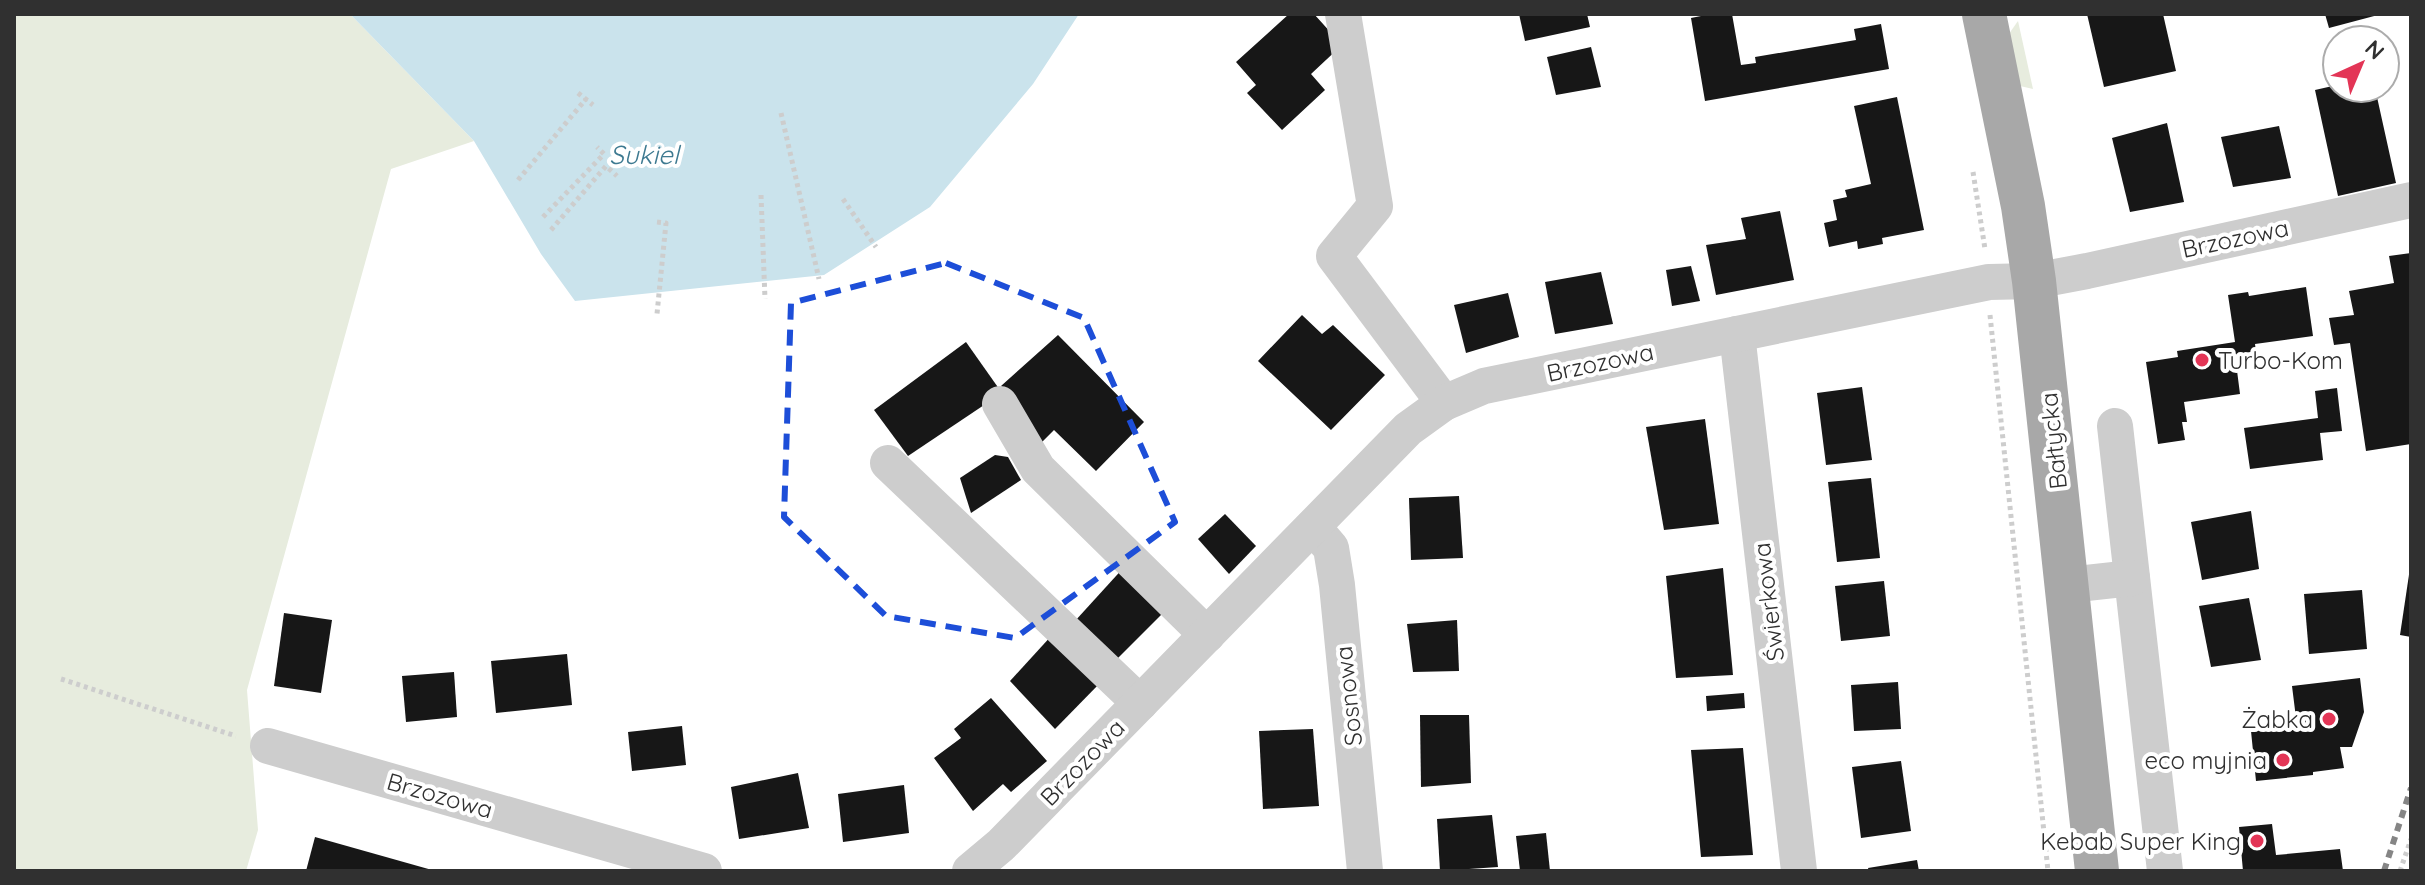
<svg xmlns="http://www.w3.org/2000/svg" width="2425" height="885" font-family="Quicksand,sans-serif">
  <rect width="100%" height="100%" fill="#fff"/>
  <g fill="#e7ecde">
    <path d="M 14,14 L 350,14 L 474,141 L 391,169 L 247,690 L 258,830 L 246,871 L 14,871 Z"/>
    <path d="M 2018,21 L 2033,89 L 2020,86 L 2006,38 Z"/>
  </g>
  <path fill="#cae3ec" d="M 350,14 L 1079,14 L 1033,84 L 930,207 L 824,275 L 575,301 L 541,254 L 474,141 Z"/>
  <g fill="#171717">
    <path d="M 1289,14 L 1314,14 L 1342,45 L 1311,74 L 1325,90 L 1282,130 L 1247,93 L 1256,85 L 1236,62 Z"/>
    <path d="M 1519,14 L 1587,14 L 1590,27 L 1525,41 Z"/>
    <path d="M 1711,14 L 1732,14 L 1741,65 L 1756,63 L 1755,57 L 1856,40 L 1854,29 L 1881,24 L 1889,69 L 1705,101 L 1691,18 Z"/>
    <path d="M 2087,14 L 2163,14 L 2176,71 L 2104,87 Z"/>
    <path d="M 2325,14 L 2378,14 L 2378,15 L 2329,28 Z"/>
    <path d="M 1591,47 L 1601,87 L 1556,95 L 1547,57 Z"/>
    <path d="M 2337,85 L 2337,88 L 2375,88 L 2396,183 L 2338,196 L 2315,90 Z"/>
    <path d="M 1897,97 L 1924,230 L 1882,238 L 1883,244 L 1858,249 L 1857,241 L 1829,247 L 1824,223 L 1837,220 L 1833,200 L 1847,197 L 1845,190 L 1871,184 L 1854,106 Z"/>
    <path d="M 2167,123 L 2184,202 L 2130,212 L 2112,138 Z"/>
    <path d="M 2279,126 L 2291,178 L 2233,187 L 2221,137 Z"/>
    <path d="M 1780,211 L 1794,280 L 1716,295 L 1706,245 L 1746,239 L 1741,218 Z"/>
    <path d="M 2411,253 L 2411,444 L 2366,451 L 2350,343 L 2334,345 L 2329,318 L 2354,315 L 2349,291 L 2394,283 L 2389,256 Z"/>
    <path d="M 1691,266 L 1700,301 L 1672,306 L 1666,270 Z"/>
    <path d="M 1601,272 L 1613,324 L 1555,334 L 1545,282 Z"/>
    <path d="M 2306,287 L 2313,336 L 2255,344 L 2256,352 L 2235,355 L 2240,394 L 2184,402 L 2187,422 L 2182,422 L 2185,440 L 2158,444 L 2146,362 L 2178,357 L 2177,351 L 2235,342 L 2228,295 L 2248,292 L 2249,296 Z"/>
    <path d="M 1508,293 L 1519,337 L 1466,353 L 1454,305 Z"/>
    <path d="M 1302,315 L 1322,334 L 1333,325 L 1385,375 L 1331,430 L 1258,361 Z"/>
    <path d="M 1058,335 L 1144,422 L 1096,471 L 1054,430 L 1039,445 L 1001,386 Z"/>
    <path d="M 966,342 L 1002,393 L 908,456 L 874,410 Z"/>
    <path d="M 1862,387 L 1872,460 L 1826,465 L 1817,393 Z"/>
    <path d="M 2337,388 L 2342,431 L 2320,433 L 2323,460 L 2250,469 L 2244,428 L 2318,418 L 2315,391 Z"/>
    <path d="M 1705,419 L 1719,524 L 1664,530 L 1646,427 Z"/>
    <path d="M 995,455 L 1008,457 L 1021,480 L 971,513 L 960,478 Z"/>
    <path d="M 1871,478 L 1880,558 L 1837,562 L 1828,482 Z"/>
    <path d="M 1459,496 L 1463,558 L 1411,560 L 1409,498 Z"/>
    <path d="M 2251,511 L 2259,569 L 2202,580 L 2191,522 Z"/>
    <path d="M 1225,514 L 1256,546 L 1229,574 L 1198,539 Z"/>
    <path d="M 1126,565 L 1168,608 L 1115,661 L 1075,621 Z"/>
    <path d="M 1723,568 L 1733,675 L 1676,678 L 1666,576 Z"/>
    <path d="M 2410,568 L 2411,568 L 2411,637 L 2400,635 Z"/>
    <path d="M 1884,581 L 1890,636 L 1841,641 L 1835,586 Z"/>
    <path d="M 2362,590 L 2367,649 L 2309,654 L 2304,594 Z"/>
    <path d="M 2249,598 L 2261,660 L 2211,667 L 2199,606 Z"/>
    <path d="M 284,613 L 332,620 L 321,693 L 274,686 Z"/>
    <path d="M 1457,620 L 1459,671 L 1413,672 L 1407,624 Z"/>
    <path d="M 1053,634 L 1101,682 L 1055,729 L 1010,681 Z"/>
    <path d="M 567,654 L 572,705 L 496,713 L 491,661 Z"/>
    <path d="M 454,672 L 457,717 L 406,722 L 402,676 Z"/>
    <path d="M 2360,678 L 2364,712 L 2352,747 L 2340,747 L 2344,768 L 2313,772 L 2313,775 L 2256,781 L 2251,731 L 2297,726 L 2292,686 Z"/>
    <path d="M 1898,682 L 1901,729 L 1854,731 L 1851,685 Z"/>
    <path d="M 1744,693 L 1745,708 L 1707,711 L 1706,696 Z"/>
    <path d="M 991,698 L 1047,761 L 1011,792 L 1003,784 L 973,811 L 934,758 L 961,738 L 954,729 Z"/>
    <path d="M 1420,715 L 1469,715 L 1471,783 L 1421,787 Z"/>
    <path d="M 682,726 L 686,765 L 632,771 L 628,732 Z"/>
    <path d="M 1313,729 L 1319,806 L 1263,809 L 1259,731 Z"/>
    <path d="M 1743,748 L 1753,855 L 1701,857 L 1691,750 Z"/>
    <path d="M 1901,761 L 1911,831 L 1861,838 L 1852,767 Z"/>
    <path d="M 798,773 L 809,828 L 739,839 L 731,787 Z"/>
    <path d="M 904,785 L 909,833 L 843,842 L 838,794 Z"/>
    <path d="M 1492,815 L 1498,867 L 1440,871 L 1437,819 Z"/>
    <path d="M 2272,824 L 2276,855 L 2340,849 L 2343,871 L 2243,871 L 2239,827 Z"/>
    <path d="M 1546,833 L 1550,871 L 1520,871 L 1516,836 Z"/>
    <path d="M 315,837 L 432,870 L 432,871 L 306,871 Z"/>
    <path d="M 1917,860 L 1919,871 L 1869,871 L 1868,868 Z"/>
  </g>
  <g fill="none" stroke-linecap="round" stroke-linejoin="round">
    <g stroke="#cdcdcd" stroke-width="5" stroke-dasharray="4 4" stroke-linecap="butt">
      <path d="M 578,93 L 593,105"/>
      <path d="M 781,113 L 819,279"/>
      <path d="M 1973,172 L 1985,249"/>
      <path d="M 518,180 L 586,99"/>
      <path d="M 761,195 L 765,299"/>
      <path d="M 843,199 L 876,247"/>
      <path d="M 543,217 L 604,154 L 597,147"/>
      <path d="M 657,222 L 666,223 L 657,314"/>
      <path d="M 551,230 L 606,166 L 617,176"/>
      <path d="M 1990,315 L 2048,871"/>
      <path d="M 61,679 L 236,736"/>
      <path d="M 2197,846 L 2240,843"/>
      <path d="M 2400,871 L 2411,839"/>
    </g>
    <g stroke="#cdcdcd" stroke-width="36">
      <path d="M 1343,14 L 1375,206 L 1334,256 L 1444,403"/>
      <path d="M 1737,334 L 1799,871"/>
      <path d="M 1000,404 L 1038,469 L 1207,635"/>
      <path d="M 2115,426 L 2165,871"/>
      <path d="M 888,463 L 1140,703"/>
      <path d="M 1313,527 L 1331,548 L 1337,585 L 1365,871"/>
      <path d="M 2068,585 L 2132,578"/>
      <path d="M 268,746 L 704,871"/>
      <path d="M 970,871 L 1001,845 L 1408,429 L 1444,403 L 1484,386 L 1989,282 L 2034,281 L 2087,271 L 2411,200"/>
    </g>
    <path stroke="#a8a8a8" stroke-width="44" d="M 1984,14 L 2023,206 L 2034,281 L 2097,871"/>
    <path stroke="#858585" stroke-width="6" stroke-dasharray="8 6" stroke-linecap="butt" d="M 2384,871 L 2411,788"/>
  </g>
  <path fill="none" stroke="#1d4ed8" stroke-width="6" stroke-dasharray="16 10" stroke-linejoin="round" d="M 946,263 L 1084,318 L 1175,522 L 1015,638 L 886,616 L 784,517 L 791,303 Z"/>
  <g fill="#e33556" stroke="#fff" stroke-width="3">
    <circle cx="2202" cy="360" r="8"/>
    <circle cx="2329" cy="719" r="8"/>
    <circle cx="2283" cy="760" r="8"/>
    <circle cx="2257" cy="841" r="8"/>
  </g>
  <g text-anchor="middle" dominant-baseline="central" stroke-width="8" stroke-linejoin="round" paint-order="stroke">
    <g font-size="24" fill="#303030" stroke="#fff">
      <text transform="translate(2235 238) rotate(-12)">Brzozowa</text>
      <text transform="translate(1600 362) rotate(-12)">Brzozowa</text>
      <text transform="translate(2053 441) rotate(-96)">Bałtycka</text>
      <text transform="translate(1768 602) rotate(-97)">Świerkowa</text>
      <text transform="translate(1348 696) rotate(-96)">Sosnowa</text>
      <text transform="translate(1082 762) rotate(-46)">Brzozowa</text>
      <text transform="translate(440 795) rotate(16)">Brzozowa</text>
    </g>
    <g font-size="24" fill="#303030" stroke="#fff" text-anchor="end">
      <text x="2218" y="360" text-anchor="start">Turbo-Kom</text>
      <text x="2313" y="719">Żabka</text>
      <text x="2267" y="760">eco myjnia</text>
      <text x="2241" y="841">Kebab Super King</text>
    </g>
    <g font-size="26" font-style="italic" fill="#3e7a91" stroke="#fff">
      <text x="644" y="154">Sukiel</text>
    </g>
  </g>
  <rect width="2425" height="885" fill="none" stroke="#303030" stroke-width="32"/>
  <g transform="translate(2361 64) rotate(44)"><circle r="38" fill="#ffffff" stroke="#acacac" stroke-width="2"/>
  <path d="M0-6L14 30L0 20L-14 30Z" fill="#e33556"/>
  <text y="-12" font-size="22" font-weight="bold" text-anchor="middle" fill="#303030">N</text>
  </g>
</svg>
